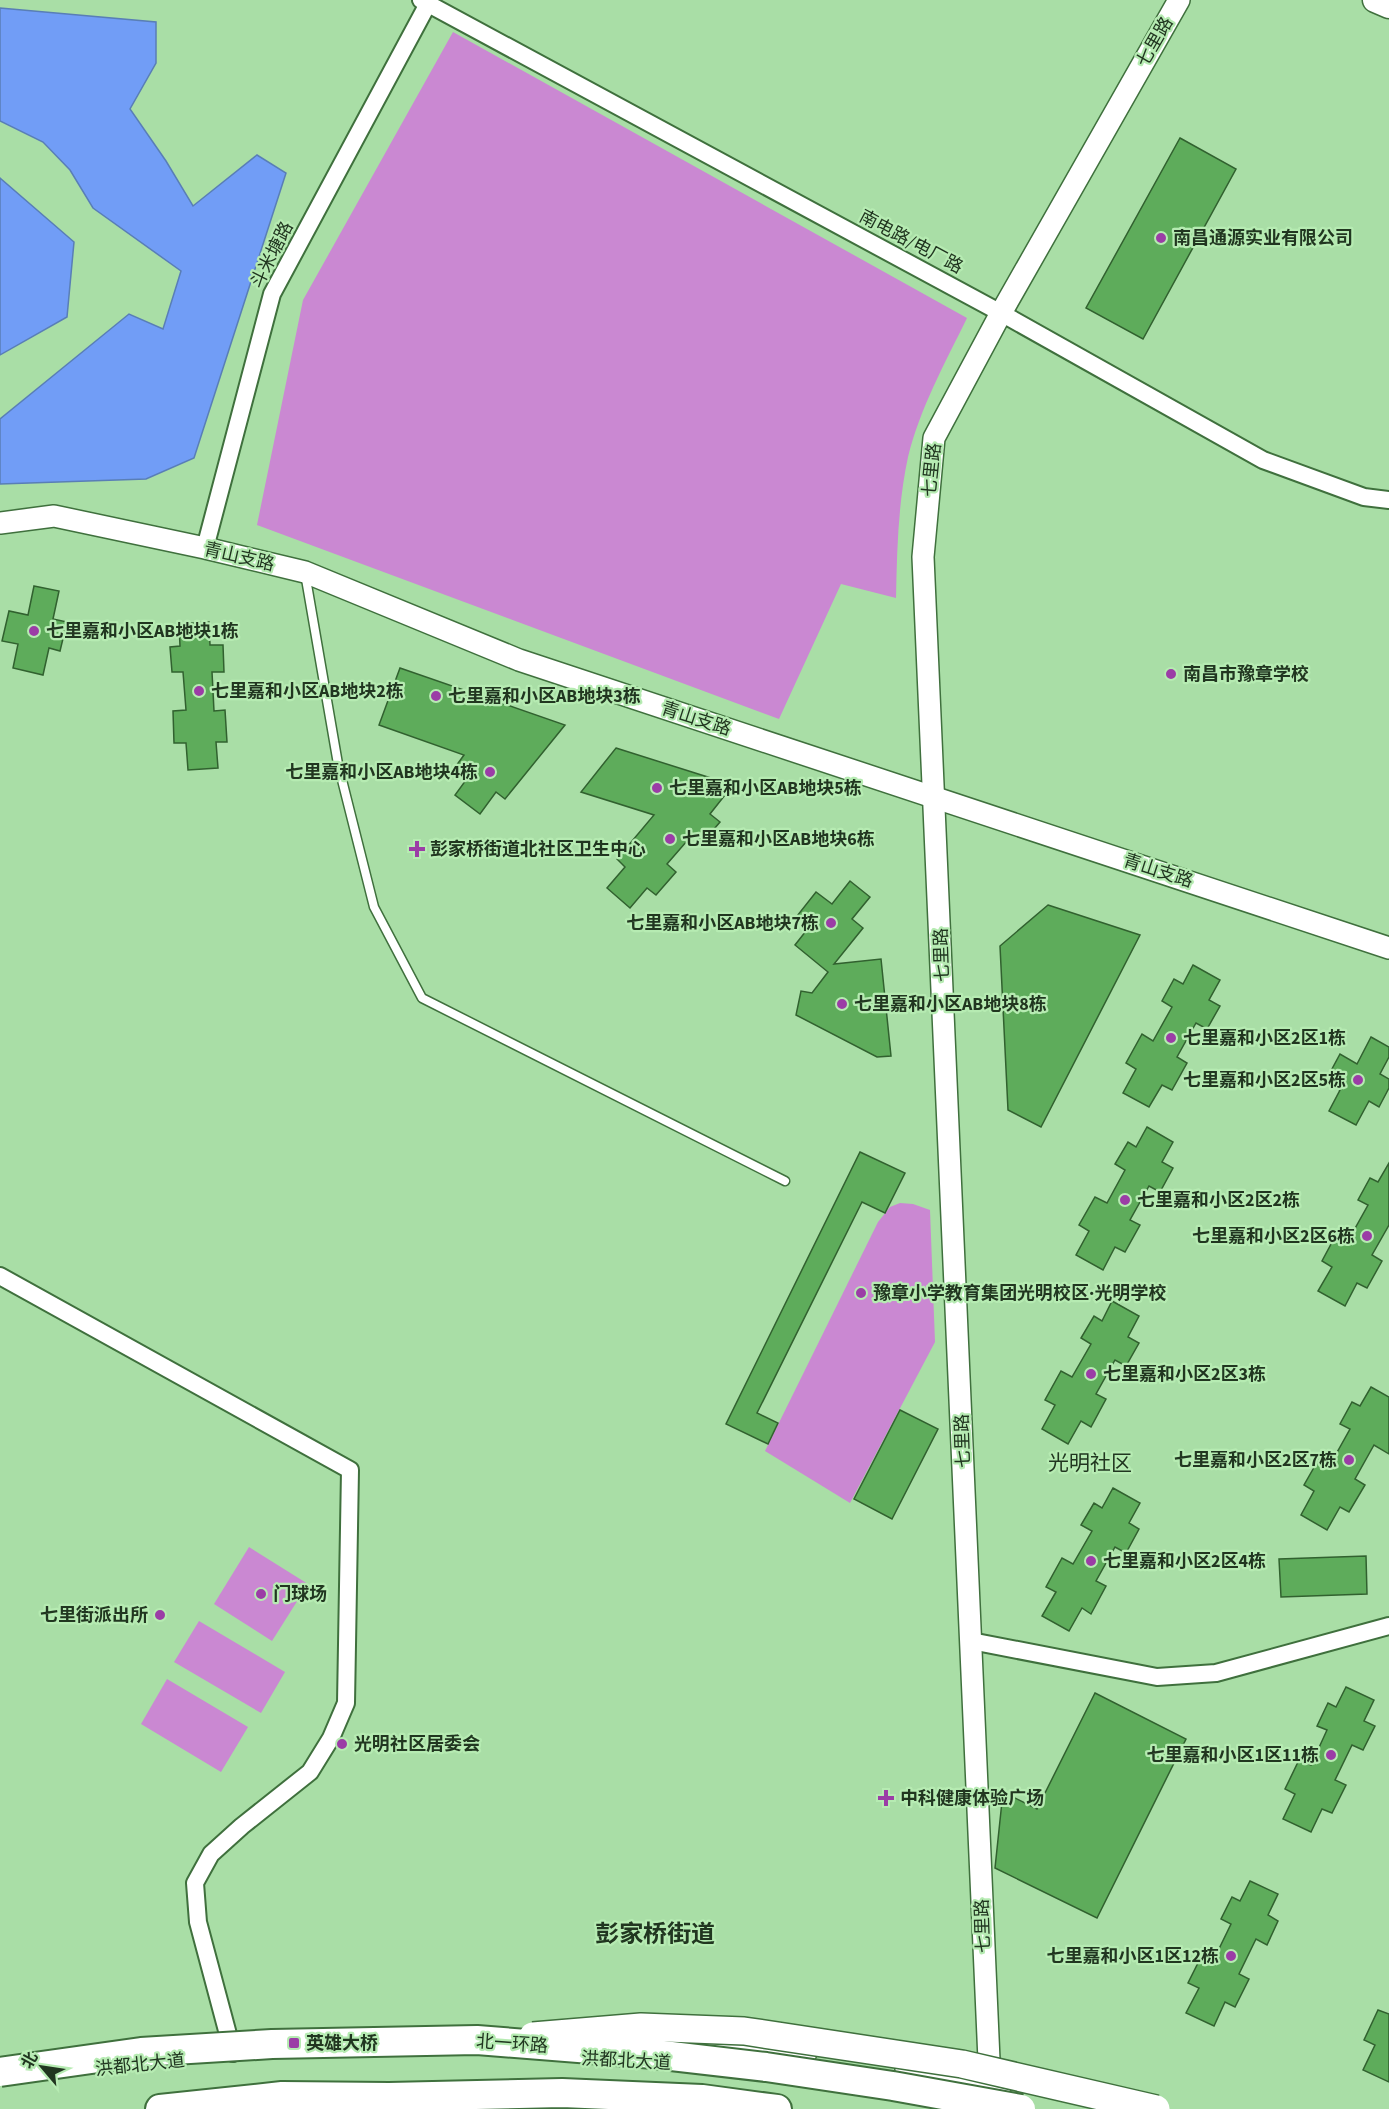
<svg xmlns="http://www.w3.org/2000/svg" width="1389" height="2109" font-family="'Source Sans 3','Noto Sans SC',sans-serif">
  <rect width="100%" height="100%" fill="#a9dea6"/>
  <g fill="#ca88d2">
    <path d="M 453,32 L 967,318 C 945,363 920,408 908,457 C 898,504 897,550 896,598 L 841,584 L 779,719 L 257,525 L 303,300 Z"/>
    <path d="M 900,1203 L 913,1204 L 930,1210 L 935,1342 L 850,1503 L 765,1451 L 878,1222 L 890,1207 Z"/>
    <path d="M 249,1547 L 308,1584 L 272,1641 L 214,1604 Z"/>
    <path d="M 199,1621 L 285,1672 L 261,1713 L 174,1662 Z"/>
    <path d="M 167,1679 L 248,1727 L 221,1772 L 141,1724 Z"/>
  </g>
  <g fill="#719df6" stroke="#597eb6" stroke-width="1.5">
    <path d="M 0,8 L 156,22 L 156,63 L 130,109 L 166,161 L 193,206 L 257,155 L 286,173 L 194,458 L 146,479 L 0,484 L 0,419 L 129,314 L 163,329 L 181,271 L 93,208 L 70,170 L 43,142 L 0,121 Z"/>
    <path d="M 0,178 L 74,242 L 67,317 L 0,355 Z"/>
  </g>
  <g fill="#5eac5b" stroke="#31612f" stroke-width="1.5">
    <path d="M 1180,138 L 1236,169 L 1143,339 L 1086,308 Z"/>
    <path d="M 34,586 L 59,591 L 53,619 L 67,622 L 60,651 L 49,648 L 43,675 L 13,668 L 18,644 L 2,641 L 9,611 L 28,615 Z"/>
    <path d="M 209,622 L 210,645 L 223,645 L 224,672 L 212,672 L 214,711 L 225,710 L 227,742 L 216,742 L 218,768 L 188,770 L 186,743 L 174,743 L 173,711 L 186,710 L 183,672 L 172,672 L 170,647 L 180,646 L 179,624 Z"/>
    <path d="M 400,668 L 565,725 L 505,799 L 496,792 L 480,814 L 455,795 L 469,776 L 456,766 L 464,755 L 379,725 Z"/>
    <path d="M 616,748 L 733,785 L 710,814 L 720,822 L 702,843 L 693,834 L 667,864 L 676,872 L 656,895 L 647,888 L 630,908 L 607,888 L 625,867 L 617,859 L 654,815 L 581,792 Z"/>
    <path d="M 850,881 L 870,897 L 852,919 L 863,928 L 834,964 L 881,959 L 891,1056 L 877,1057 L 796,1015 L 801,991 L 812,993 L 828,972 L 795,945 L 810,926 L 797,916 L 816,892 L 832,904 Z"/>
    <path d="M 1048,905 L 1140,935 L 1041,1127 L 1008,1110 L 1000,946 Z"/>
    <path d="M 1193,965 L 1220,980 L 1209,1000 L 1220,1006 L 1207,1029 L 1196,1023 L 1177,1057 L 1187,1063 L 1172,1090 L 1162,1085 L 1149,1107 L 1123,1093 L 1136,1069 L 1126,1063 L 1142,1034 L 1153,1041 L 1172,1007 L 1162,1001 L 1174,979 L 1183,984 Z"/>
    <path d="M 1371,1037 L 1389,1047 L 1389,1057 L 1380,1074 L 1389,1079 L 1389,1088 L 1379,1107 L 1369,1101 L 1356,1125 L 1329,1111 L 1340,1090 L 1325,1082 L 1340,1054 L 1357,1064 Z"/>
    <path d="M 1147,1127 L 1173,1142 L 1162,1162 L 1173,1168 L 1160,1192 L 1149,1186 L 1130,1220 L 1140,1225 L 1125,1252 L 1115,1247 L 1103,1270 L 1076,1255 L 1089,1231 L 1079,1225 L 1095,1197 L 1107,1203 L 1125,1170 L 1115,1164 L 1128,1142 L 1136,1147 Z"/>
    <path d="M 860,1152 L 905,1173 L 885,1213 L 862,1202 L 757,1413 L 778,1423 L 768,1444 L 726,1424 Z"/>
    <path d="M 1389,1163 L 1389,1225 L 1372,1255 L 1382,1261 L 1367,1288 L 1357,1283 L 1345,1306 L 1318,1291 L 1332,1267 L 1322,1261 L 1337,1233 L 1349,1239 L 1368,1205 L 1358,1200 L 1370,1178 L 1378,1182 Z"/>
    <path d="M 1112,1301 L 1139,1316 L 1128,1337 L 1139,1343 L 1126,1366 L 1115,1360 L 1096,1394 L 1106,1399 L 1091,1427 L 1081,1421 L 1068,1444 L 1042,1429 L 1055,1405 L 1045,1400 L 1061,1371 L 1072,1377 L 1091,1344 L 1081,1338 L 1094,1316 L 1102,1321 Z"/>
    <path d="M 1371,1387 L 1389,1397 L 1389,1454 L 1374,1445 L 1355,1479 L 1365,1485 L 1349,1512 L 1340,1507 L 1327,1530 L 1301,1515 L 1314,1491 L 1304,1485 L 1320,1457 L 1331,1463 L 1350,1429 L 1340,1424 L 1352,1402 L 1360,1406 Z"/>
    <path d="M 900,1410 L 938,1429 L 892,1519 L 854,1499 Z"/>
    <path d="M 1113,1488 L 1140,1503 L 1129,1523 L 1139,1529 L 1126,1553 L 1115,1547 L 1096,1581 L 1106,1586 L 1091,1614 L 1082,1608 L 1069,1631 L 1042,1616 L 1056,1592 L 1046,1587 L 1062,1558 L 1073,1564 L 1092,1531 L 1081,1525 L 1094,1503 L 1102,1508 Z"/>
    <path d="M 1366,1556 L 1367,1594 L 1281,1597 L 1279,1559 Z"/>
    <path d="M 1346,1687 L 1374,1700 L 1364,1721 L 1375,1726 L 1363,1750 L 1352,1745 L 1335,1780 L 1346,1785 L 1332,1813 L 1322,1809 L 1311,1832 L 1283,1819 L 1295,1794 L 1285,1789 L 1299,1760 L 1311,1765 L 1327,1730 L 1317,1726 L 1328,1703 L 1336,1707 Z"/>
    <path d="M 1095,1693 L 1186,1739 L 1097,1918 L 995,1868 L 1003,1792 L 1037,1809 Z"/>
    <path d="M 1250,1881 L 1278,1894 L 1268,1915 L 1278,1921 L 1267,1945 L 1256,1939 L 1239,1974 L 1249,1979 L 1235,2007 L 1225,2002 L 1214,2026 L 1186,2013 L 1199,1988 L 1188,1983 L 1203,1953 L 1214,1959 L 1231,1924 L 1221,1919 L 1232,1897 L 1240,1901 Z"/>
    <path d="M 1378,2010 L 1389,2014 L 1389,2082 L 1363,2070 L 1375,2045 L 1364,2040 Z"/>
  </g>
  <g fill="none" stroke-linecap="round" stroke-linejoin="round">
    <g stroke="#3f703d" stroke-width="11">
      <path id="service" d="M 305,573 L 338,764 L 374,907 L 422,998 L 785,1181"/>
    </g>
    <g stroke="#3f703d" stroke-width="20">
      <g id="minor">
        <path d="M 421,0 L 1001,313 L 1263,460 L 1364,497 L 1389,500"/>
        <path d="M 205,548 L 272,294 L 430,0"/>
        <path d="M 0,1276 L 350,1470 L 346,1703 L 331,1738 L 310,1772 L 242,1826 L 211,1854 L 195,1883 L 198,1922 L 233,2053"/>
        <path d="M 971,1641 L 1157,1677 L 1216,1673 L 1389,1626"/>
      </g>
    </g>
    <g stroke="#3f703d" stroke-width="24">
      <g id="tertiary">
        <path d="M 0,523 L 54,516 L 205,548 L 305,572 L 519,660 L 1389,948"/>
        <path d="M 990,2083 L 923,557 L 934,438 L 1001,313 L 1179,0"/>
      </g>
    </g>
    <g stroke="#3f703d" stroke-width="27">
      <path id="secondary" d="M 1375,0 L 1389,6"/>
    </g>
    <g stroke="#3f703d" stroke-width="30">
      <g id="primary">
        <path d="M 705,2059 L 738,2050 L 778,2048 L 803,2052"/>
        <path d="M 909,2069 L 998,2084"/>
      </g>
    </g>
    <g stroke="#3f703d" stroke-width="32">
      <path id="trunk" d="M 160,2109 L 282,2096 L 389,2097 L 562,2093 L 702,2099 L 777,2109"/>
    </g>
    <use href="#service" stroke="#fff" stroke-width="8"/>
    <use href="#minor" stroke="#fff" stroke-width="16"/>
    <use href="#tertiary" stroke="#fff" stroke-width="21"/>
    <use href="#secondary" stroke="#fff" stroke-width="24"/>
    <use href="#primary" stroke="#fff" stroke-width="27"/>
    <use href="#trunk" stroke="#fff" stroke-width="28"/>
    <g stroke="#3f703d" stroke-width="30" stroke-linecap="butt">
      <path id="primary-bridge" d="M 533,2036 L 641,2027 L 744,2031 L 962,2064 L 1156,2109"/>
    </g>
    <g stroke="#3f703d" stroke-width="32" stroke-linecap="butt">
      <path id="trunk-bridge" d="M 0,2072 L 141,2052 L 272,2044 L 477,2040 L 654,2054 L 766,2067 L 893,2086 L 1021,2109"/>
    </g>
    <use href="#primary-bridge" stroke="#fff" stroke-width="27"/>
    <use href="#trunk-bridge" stroke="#fff" stroke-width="28"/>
  </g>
  <g fill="#9b3da6" stroke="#b6ebb2" stroke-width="2">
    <circle cx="1161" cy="238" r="6"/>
    <circle cx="34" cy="631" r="6"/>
    <circle cx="1171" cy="674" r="6"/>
    <circle cx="199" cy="691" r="6"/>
    <circle cx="436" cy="696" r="6"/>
    <circle cx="490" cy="772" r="6"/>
    <circle cx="657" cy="788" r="6"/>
    <circle cx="670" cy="839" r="6"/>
    <path d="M414 840h6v6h6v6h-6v6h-6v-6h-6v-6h6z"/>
    <circle cx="831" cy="923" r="6"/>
    <circle cx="842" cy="1004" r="6"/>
    <circle cx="1171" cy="1038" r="6"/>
    <circle cx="1358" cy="1080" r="6"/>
    <circle cx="1125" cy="1200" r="6"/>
    <circle cx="1367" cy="1236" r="6"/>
    <circle cx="861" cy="1293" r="6"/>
    <circle cx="1091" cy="1374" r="6"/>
    <circle cx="1349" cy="1460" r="6"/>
    <circle cx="1091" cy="1561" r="6"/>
    <circle cx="261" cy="1594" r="6"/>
    <circle cx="160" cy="1615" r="6"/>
    <circle cx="342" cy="1744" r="6"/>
    <circle cx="1331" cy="1755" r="6"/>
    <path d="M883 1789h6v6h6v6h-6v6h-6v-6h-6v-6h6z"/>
    <circle cx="1231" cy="1956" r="6"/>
    <rect x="288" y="2037" width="12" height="12" rx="3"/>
  </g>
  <g text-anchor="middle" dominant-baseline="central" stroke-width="4.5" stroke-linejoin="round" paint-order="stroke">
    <g font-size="18" fill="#213620" stroke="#b6ebb2">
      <text transform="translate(1155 42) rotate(-60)">七里路</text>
      <text transform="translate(911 242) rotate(28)">南电路/电厂路</text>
      <text transform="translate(272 255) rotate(-63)">斗米塘路</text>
      <text transform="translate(932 470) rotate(-84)">七里路</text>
      <text transform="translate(239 557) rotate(13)">青山支路</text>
      <text transform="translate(696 719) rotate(18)">青山支路</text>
      <text transform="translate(1158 871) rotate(18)">青山支路</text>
      <text transform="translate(942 955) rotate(-92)">七里路</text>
      <text transform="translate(963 1441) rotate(-92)">七里路</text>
      <text transform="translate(983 1926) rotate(-92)">七里路</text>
      <text transform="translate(512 2044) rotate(4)">北一环路</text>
      <text transform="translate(626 2061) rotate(3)">洪都北大道</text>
      <text transform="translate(140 2065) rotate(-6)">洪都北大道</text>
    </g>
    <g font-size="18" font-weight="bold" fill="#213620" stroke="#b6ebb2" text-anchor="start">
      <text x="1173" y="238">南昌通源实业有限公司</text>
      <text x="46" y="631">七里嘉和小区AB地块1栋</text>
      <text x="1183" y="674">南昌市豫章学校</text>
      <text x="211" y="691">七里嘉和小区AB地块2栋</text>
      <text x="448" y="696">七里嘉和小区AB地块3栋</text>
      <text x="478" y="772" text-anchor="end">七里嘉和小区AB地块4栋</text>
      <text x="669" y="788">七里嘉和小区AB地块5栋</text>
      <text x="682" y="839">七里嘉和小区AB地块6栋</text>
      <text x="430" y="849">彭家桥街道北社区卫生中心</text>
      <text x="819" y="923" text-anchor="end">七里嘉和小区AB地块7栋</text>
      <text x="854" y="1004">七里嘉和小区AB地块8栋</text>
      <text x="1183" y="1038">七里嘉和小区2区1栋</text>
      <text x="1346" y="1080" text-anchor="end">七里嘉和小区2区5栋</text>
      <text x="1137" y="1200">七里嘉和小区2区2栋</text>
      <text x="1355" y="1236" text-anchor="end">七里嘉和小区2区6栋</text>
      <text x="873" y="1293">豫章小学教育集团光明校区·光明学校</text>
      <text x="1103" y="1374">七里嘉和小区2区3栋</text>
      <text x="1337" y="1460" text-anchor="end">七里嘉和小区2区7栋</text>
      <text x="1103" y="1561">七里嘉和小区2区4栋</text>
      <text x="273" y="1594">门球场</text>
      <text x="148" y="1615" text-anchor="end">七里街派出所</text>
      <text x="354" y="1744">光明社区居委会</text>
      <text x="1319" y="1755" text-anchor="end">七里嘉和小区1区11栋</text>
      <text x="900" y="1798">中科健康体验广场</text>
      <text x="1219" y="1956" text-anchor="end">七里嘉和小区1区12栋</text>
      <text x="306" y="2043">英雄大桥</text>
    </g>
    <g font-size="21" fill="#213620" stroke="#b6ebb2">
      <text x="1090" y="1463">光明社区</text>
    </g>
    <g font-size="24" font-weight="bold" fill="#213620" stroke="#b6ebb2">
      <text x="655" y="1934">彭家桥街道</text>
    </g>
  </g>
  <g transform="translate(42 2067) rotate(299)" stroke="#b6ebb2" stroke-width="4.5" paint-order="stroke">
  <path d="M0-4.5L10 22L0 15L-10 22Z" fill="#213620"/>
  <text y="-9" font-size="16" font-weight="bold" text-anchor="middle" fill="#213620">北</text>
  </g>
</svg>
